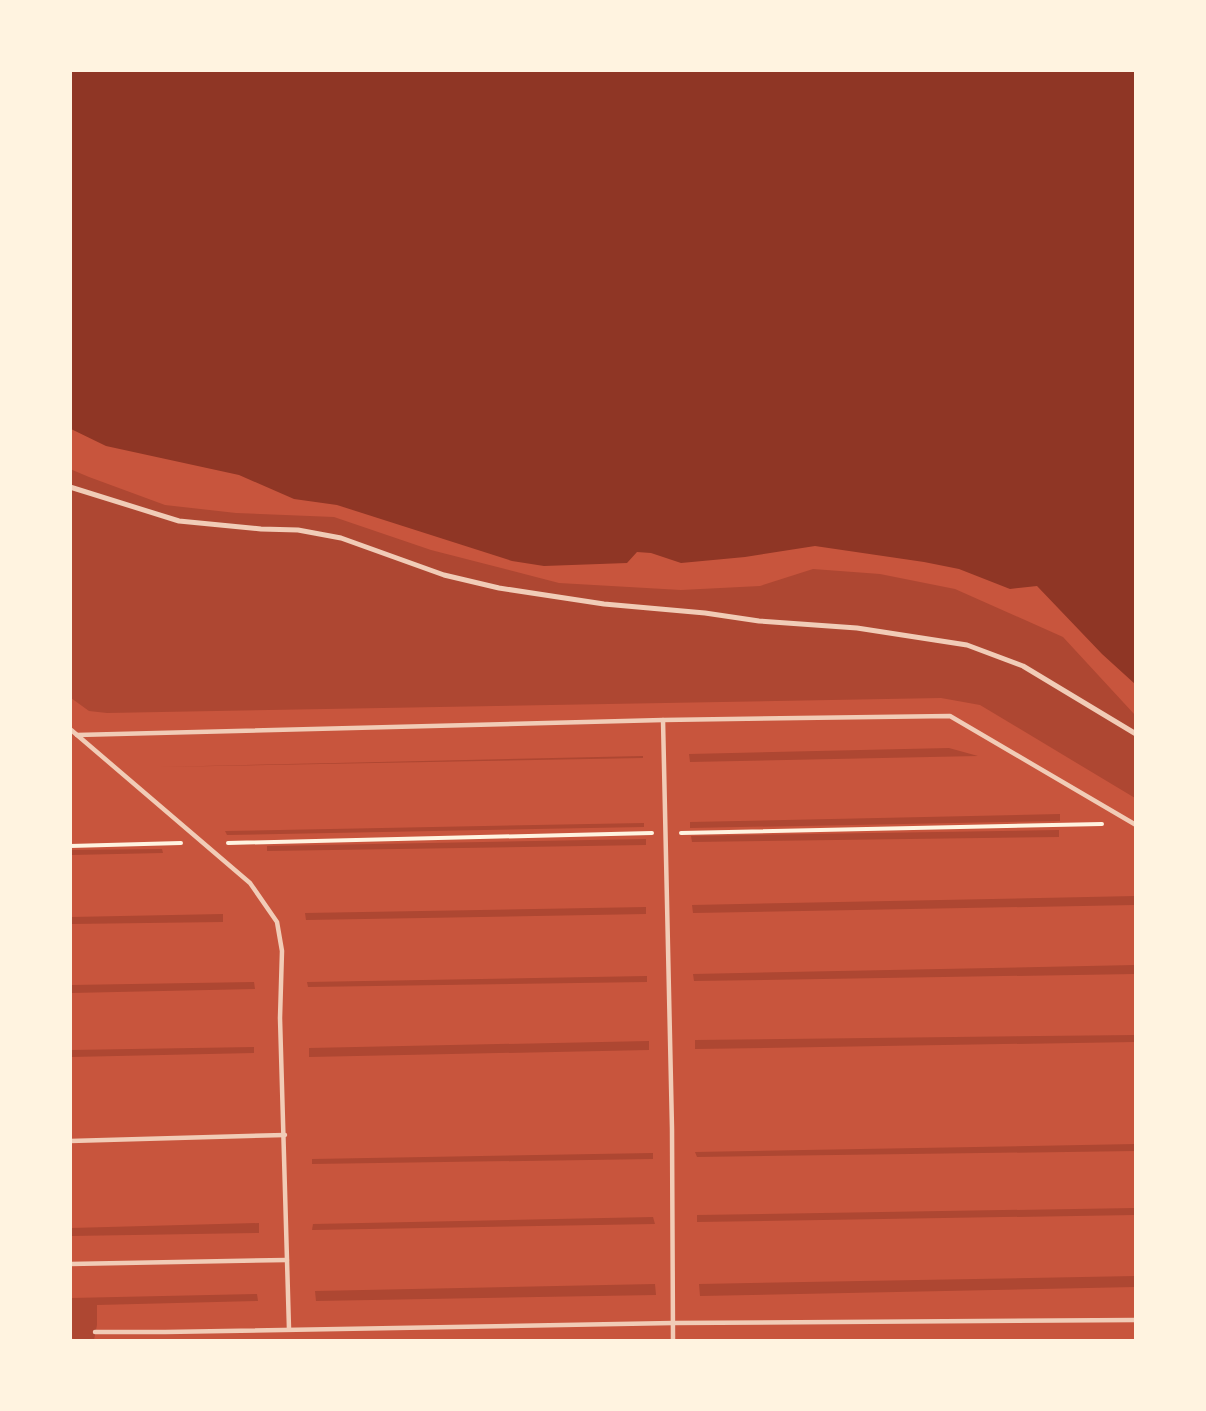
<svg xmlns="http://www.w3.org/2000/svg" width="1206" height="1411" font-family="'Alegreya Sans',sans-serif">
  <rect width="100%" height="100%" fill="#c8553d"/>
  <g fill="#ae4732">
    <path d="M 70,469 L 89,477 L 165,505 L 236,513 L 334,517 L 431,550 L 559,583 L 681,590 L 760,586 L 813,569 L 880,574 L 955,589 L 1063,637 L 1135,715 L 1135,798 L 980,705 L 941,698 L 107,713 L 89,711 L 71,698 Z"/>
    <path d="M 949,748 L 978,756 L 690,762 L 689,754 Z"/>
    <path d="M 643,756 L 643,758 L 160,767 Z"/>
    <path d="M 1060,814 L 1060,821 L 690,828 L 690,822 Z"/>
    <path d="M 644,823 L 644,827 L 227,835 L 225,831 Z"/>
    <path d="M 1059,830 L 1059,837 L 692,842 L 691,836 Z"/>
    <path d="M 646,839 L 646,845 L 267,851 L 267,846 Z"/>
    <path d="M 162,849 L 163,853 L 71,855 L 71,850 Z"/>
    <path d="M 1136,896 L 1135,905 L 693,913 L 692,905 Z"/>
    <path d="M 646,907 L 646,914 L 306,920 L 305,913 Z"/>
    <path d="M 223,914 L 223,922 L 71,924 L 71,917 Z"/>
    <path d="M 1135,965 L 1135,974 L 694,981 L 693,974 Z"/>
    <path d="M 647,976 L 647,982 L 308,987 L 307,982 Z"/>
    <path d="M 254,982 L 255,989 L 71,993 L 71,985 Z"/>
    <path d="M 1136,1035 L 1135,1042 L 695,1049 L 695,1040 Z"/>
    <path d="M 649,1041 L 649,1050 L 309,1057 L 309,1048 Z"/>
    <path d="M 254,1047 L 254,1053 L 71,1057 L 71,1050 Z"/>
    <path d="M 1136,1144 L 1135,1151 L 697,1157 L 695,1152 Z"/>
    <path d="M 653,1153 L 653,1159 L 312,1164 L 312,1159 Z"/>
    <path d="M 1135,1208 L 1135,1215 L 697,1222 L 697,1215 Z"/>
    <path d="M 653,1217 L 655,1224 L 312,1230 L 313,1224 Z"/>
    <path d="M 259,1223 L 259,1233 L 71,1236 L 71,1228 Z"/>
    <path d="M 1136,1276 L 1135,1287 L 700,1296 L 699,1284 Z"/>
    <path d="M 655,1284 L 656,1295 L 316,1301 L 315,1291 Z"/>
    <path d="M 257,1294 L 258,1301 L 97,1305 L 97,1325 L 94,1340 L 77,1340 L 71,1338 L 71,1298 Z"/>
  </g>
  <path fill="#8f3625" d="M 70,71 L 1135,71 L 1135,684 L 1102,654 L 1037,586 L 1010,589 L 959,569 L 924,562 L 815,546 L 745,557 L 681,563 L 651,553 L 637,552 L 627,563 L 544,566 L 512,561 L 337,505 L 294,499 L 239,475 L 106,446 L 71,429 Z"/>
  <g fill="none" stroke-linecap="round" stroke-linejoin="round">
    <g stroke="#fff3e0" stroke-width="4">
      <path d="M 681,833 L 1102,824"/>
      <path d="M 228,843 L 652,833"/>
      <path d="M 70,846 L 181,843"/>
    </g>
    <g stroke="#f1ccb7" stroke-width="4.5">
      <path d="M 663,720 L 672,1129 L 673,1340"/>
      <path d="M 70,729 L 250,883 L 277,922 L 282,951 L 280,1018 L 289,1329"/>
      <path d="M 77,735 L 663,720 L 950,716 L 1136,825"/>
      <path d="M 70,1141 L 285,1135"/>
      <path d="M 70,1264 L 287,1260"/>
      <path d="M 95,1332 L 165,1332 L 673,1323 L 1136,1320"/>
    </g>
    <path stroke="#f1ccb7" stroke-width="5" d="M 70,487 L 179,521 L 261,529 L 298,530 L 341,538 L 444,575 L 499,588 L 604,604 L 705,613 L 759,621 L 857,628 L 967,645 L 1023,666 L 1136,734"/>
  </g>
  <rect width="1206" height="1411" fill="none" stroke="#fff3e0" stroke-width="144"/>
</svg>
